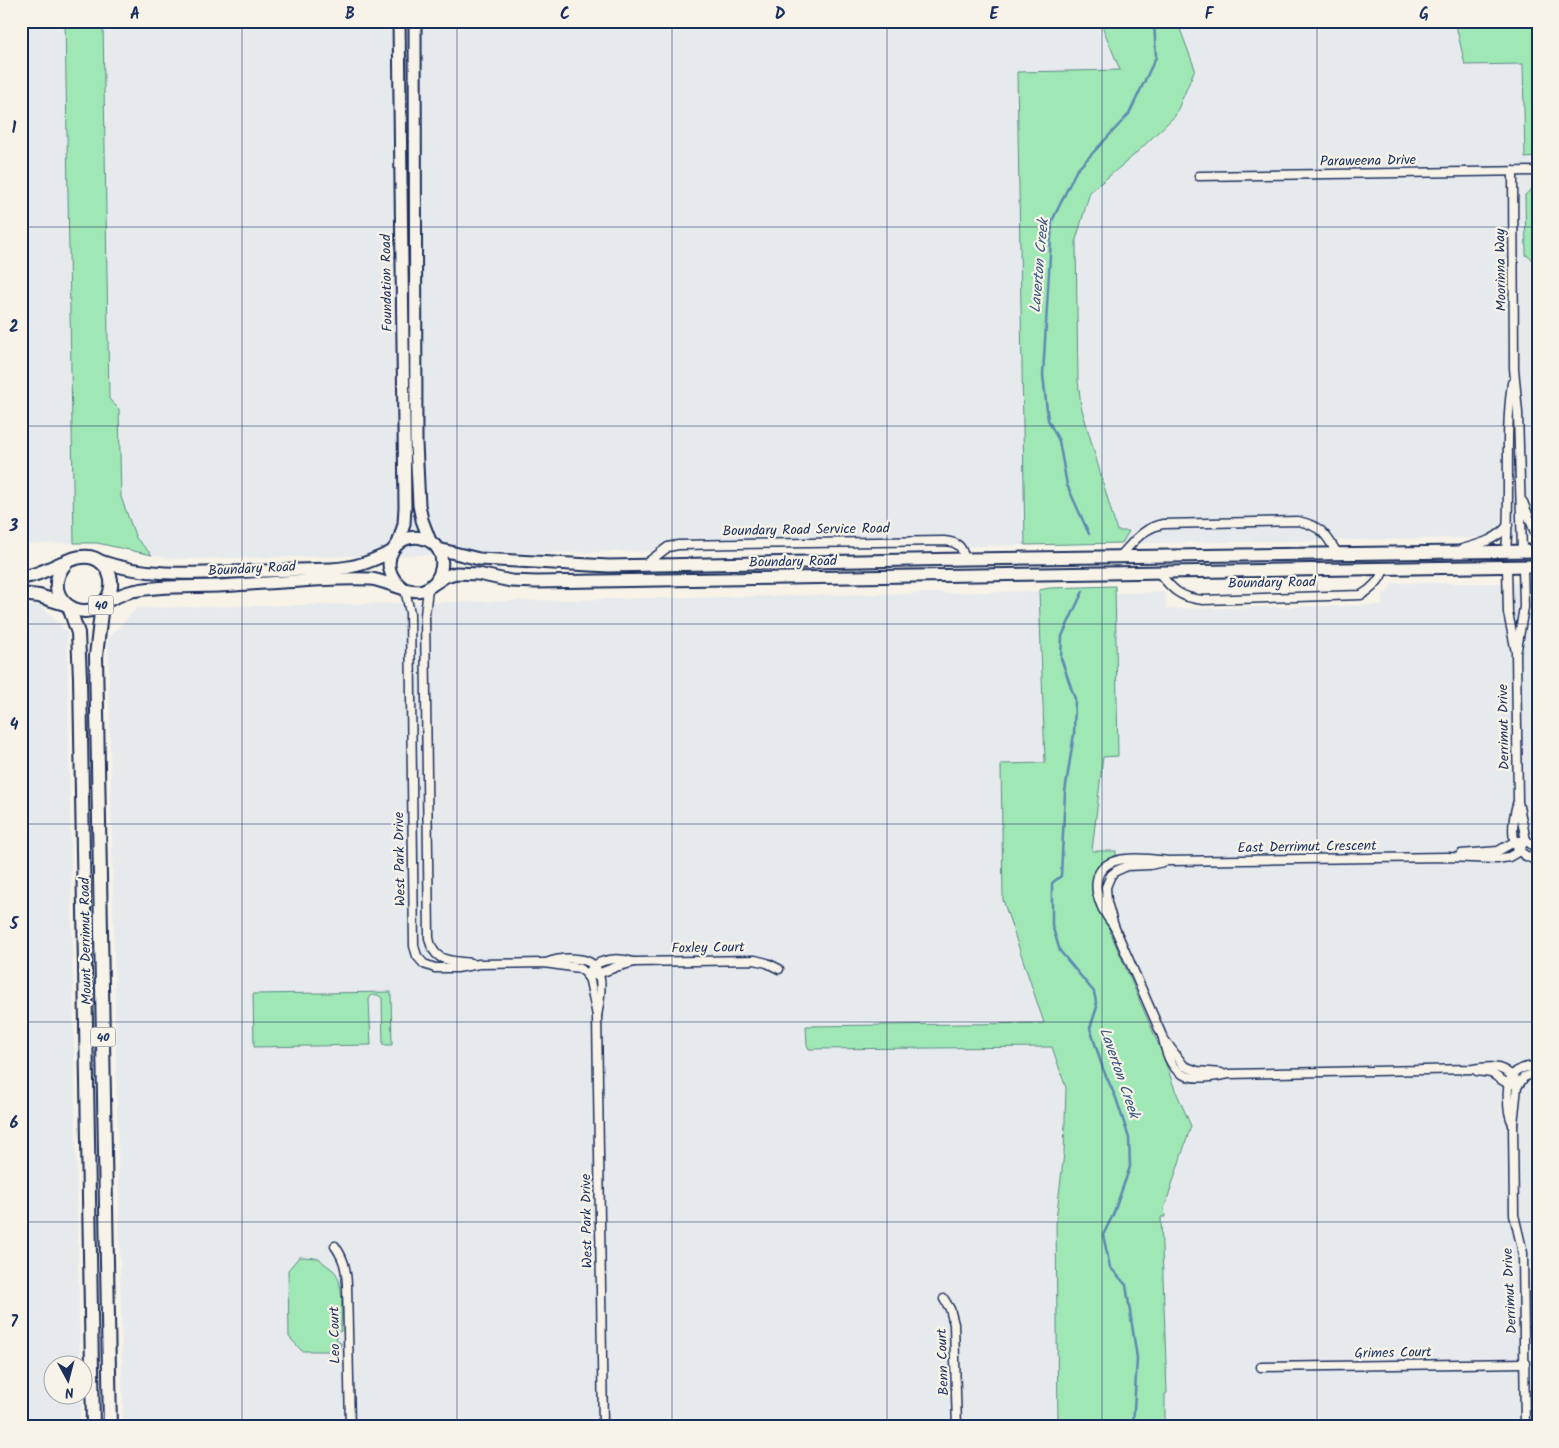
<svg xmlns="http://www.w3.org/2000/svg" width="1559" height="1448" font-family="Kalam,sans-serif">
  <rect width="100%" height="100%" fill="#f7f3e8"/>
  <filter id="ink" filterUnits="userSpaceOnUse"><feTurbulence type="fractalNoise" baseFrequency=".02" numOctaves="2"/><feDisplacementMap in="SourceGraphic" scale="10" xChannelSelector="R" yChannelSelector="G"/><feConvolveMatrix kernelMatrix="1 2 1 2 8 2 1 2 1" color-interpolation-filters="sRGB"/></filter>
  <g filter="url(#ink)">
    <g fill="#e7eaed">
      <path d="M 21,21 L 1538,21 L 1538,537 L 172,559 L 97,543 L 21,544 Z"/>
      <path d="M 1392,583 L 1538,583 L 1538,1427 L 123,1427 L 108,638 L 137,608 L 1035,591 L 1049,588 L 1115,586 L 1116,593 L 1165,592 L 1166,609 L 1382,605 L 1383,593 L 1388,593 Z"/>
      <path d="M 41,605 L 67,632 L 80,1365 L 52,1366 L 52,1396 L 81,1396 L 81,1427 L 21,1427 L 21,606 Z"/>
    </g>
    <g fill="#9fe7b4" stroke="#5d8b89">
      <path d="M 65,21 L 103,21 L 109,399 L 119,409 L 121,497 L 136,538 L 152,555 L 97,543 L 74,543 Z"/>
      <path d="M 1100,21 L 1177,21 L 1195,69 L 1175,116 L 1132,157 L 1090,192 L 1076,240 L 1078,380 L 1081,406 L 1117,531 L 1129,531 L 1122,543 L 1025,545 L 1017,72 L 1120,70 Z"/>
      <path d="M 1455,21 L 1538,21 L 1538,157 L 1525,158 L 1523,64 L 1465,65 Z"/>
      <path d="M 1538,183 L 1538,263 L 1526,255 L 1525,195 Z"/>
      <path d="M 1115,586 L 1118,756 L 1103,757 L 1092,851 L 1116,851 L 1116,856 C 1101,861 1092,872 1092,889 L 1162,1053 L 1174,1087 L 1191,1126 L 1164,1209 L 1165,1217 L 1161,1217 L 1167,1393 L 1165,1394 L 1165,1427 L 1059,1427 L 1058,1426 L 1056,1220 L 1064,1153 L 1066,1088 L 1052,1047 L 809,1049 L 807,1045 L 806,1026 L 1044,1023 L 1003,900 L 1001,764 L 1045,763 L 1039,590 L 1049,588 Z"/>
      <path d="M 391,992 L 392,1045 L 383,1045 L 382,998 L 378,995 L 372,995 L 369,999 L 371,1045 L 254,1047 L 253,994 Z"/>
      <path d="M 299,1257 L 319,1258 C 323,1264 329,1266 334,1271 C 345,1283 341,1315 341,1331 L 336,1333 L 337,1341 L 341,1343 L 341,1346 L 331,1351 L 302,1351 L 289,1337 L 288,1270 Z"/>
    </g>
    <g fill="none" stroke-linecap="round" stroke-linejoin="round">
      <g stroke="#5d8ab2" stroke-width="2.5">
        <path d="M 1089,534 L 1067,485 L 1059,441 L 1048,420 L 1043,375 L 1052,221 L 1076,171 L 1129,114 L 1156,57 L 1154,21"/>
        <path d="M 1083,591 L 1062,636 L 1061,658 L 1075,699 L 1074,734 L 1065,792 L 1061,876 L 1052,883 L 1052,925 L 1060,951 L 1094,992 L 1097,1007 L 1090,1028 L 1103,1069 L 1116,1098 L 1129,1138 L 1130,1167 L 1113,1215 L 1103,1235 L 1110,1267 L 1126,1285 L 1137,1358 L 1133,1427"/>
      </g>
      <g stroke="#1b2f5e" stroke-width="11">
        <g id="street">
          <path d="M 1513,171 L 1514,368 L 1518,413 L 1522,551"/>
          <path d="M 1199,176 L 1538,171"/>
          <path d="M 1523,502 L 1538,540"/>
          <path d="M 1462,549 C 1480,544 1497,540 1508,525"/>
          <path d="M 1506,551 C 1511,495 1504,438 1512,383"/>
          <path d="M 1119,557 C 1133,543 1142,528 1163,524 L 1298,521 C 1321,526 1326,534 1337,553"/>
          <path d="M 643,566 L 668,547 L 678,545 L 944,541 C 957,542 963,546 964,559"/>
          <path d="M 1507,567 L 1508,613 L 1516,652 L 1518,802 L 1526,840 L 1538,850"/>
          <path d="M 1159,573 C 1172,589 1180,598 1203,600 L 1361,595 C 1372,589 1380,581 1384,569"/>
          <path d="M 428,588 L 425,615 L 429,938 C 434,963 449,960 471,963"/>
          <path d="M 405,589 L 410,613 L 414,946 L 417,956 L 424,964 L 435,968 L 457,968 L 479,964 L 544,963 L 579,968 L 586,973 L 590,981 L 597,1016"/>
          <path d="M 1517,649 L 1524,607 L 1523,567"/>
          <path d="M 1517,804 C 1511,827 1508,855 1538,860"/>
          <path d="M 1461,854 L 1498,851 L 1514,842 L 1526,840"/>
          <path d="M 1163,862 L 1150,865 L 1127,866 L 1116,871 L 1111,875 L 1106,887 L 1107,902 L 1114,926 L 1163,1038 L 1184,1066 L 1197,1071 L 1221,1073"/>
          <path d="M 1114,926 C 1106,916 1099,904 1097,892 C 1091,850 1142,858 1168,861 L 1447,857 L 1497,859 L 1509,857 L 1516,853 L 1526,840"/>
          <path d="M 546,963 C 556,959 567,958 577,959 C 608,961 601,994 597,1016 L 603,1427"/>
          <path d="M 595,975 L 616,967 L 635,962 L 755,960 L 767,963 L 779,969"/>
          <path d="M 587,976 C 589,973 592,967 595,965 C 606,958 621,958 633,962"/>
          <path d="M 1163,1038 C 1171,1082 1190,1081 1229,1074 L 1473,1069 C 1495,1065 1504,1066 1519,1083"/>
          <path d="M 1477,1071 L 1491,1073 L 1508,1084 L 1512,1084"/>
          <path d="M 1513,1124 C 1509,1116 1508,1110 1508,1101 C 1506,1078 1513,1066 1538,1066"/>
          <path d="M 335,1246 C 344,1259 346,1268 347,1284 L 350,1427"/>
          <path d="M 944,1299 L 950,1309 L 954,1324 L 957,1427"/>
          <path d="M 1261,1367 L 1525,1363"/>
          <path d="M 1525,1427 L 1523,1253 L 1514,1215 L 1513,1124 L 1517,1087 L 1524,1077 L 1538,1072"/>
        </g>
      </g>
      <g stroke="#1b2f5e" stroke-width="15">
        <g id="secondary">
          <path d="M 415,21 L 416,443 L 419,505 L 422,520 L 430,541"/>
          <path d="M 398,544 L 404,524 L 405,507 L 399,21"/>
          <path d="M 438,549 L 479,559 L 609,566 L 964,559 L 1538,551"/>
          <path d="M 100,561 C 142,576 187,574 231,572 C 264,571 298,570 331,569 C 355,568 370,562 391,552"/>
          <path d="M 432,585 L 446,576 L 456,573 L 478,574 L 511,581 L 536,582 L 1538,566"/>
          <path d="M 105,602 C 114,598 123,593 133,591 C 164,584 203,588 235,585 C 261,583 288,582 314,580 C 333,579 353,578 371,579 C 388,581 406,594 423,590 C 443,584 449,554 431,542 C 400,523 371,565 403,588"/>
        </g>
      </g>
      <g stroke="#1b2f5e" stroke-width="16">
        <g id="primary">
          <path d="M 21,577 C 47,577 81,542 103,564 C 107,568 110,574 111,580 C 112,588 110,595 105,601 C 83,628 36,595 67,562"/>
          <path d="M 21,594 L 39,596 L 65,604"/>
          <path d="M 102,604 L 96,656 L 110,1427"/>
          <path d="M 69,607 L 78,633 L 80,678 L 93,1427"/>
        </g>
      </g>
      <use href="#street" stroke="#f7f3e8" stroke-width="8"/>
      <use href="#secondary" stroke="#f7f3e8" stroke-width="11"/>
      <use href="#primary" stroke="#f7f3e8" stroke-width="12"/>
    </g>
  </g>
  <path fill="none" stroke="#1b2f5e" stroke-width="1" stroke-opacity="0.55" d="M 242,21 L 242,1427M 457,21 L 457,1427M 672,21 L 672,1427M 887,21 L 887,1427M 1102,21 L 1102,1427M 1317,21 L 1317,1427M 21,227 L 1538,227M 21,426 L 1538,426M 21,624 L 1538,624M 21,824 L 1538,824M 21,1022 L 1538,1022M 21,1222 L 1538,1222"/>
  <g text-anchor="middle" dominant-baseline="central" stroke-width="4.5" stroke-linejoin="round" paint-order="stroke">
    <g fill="#f7f3e8" stroke="#5d6a87" stroke-width="1">
      <rect x="88.5" y="595.5" width="25" height="19" rx="4"/>
      <rect x="90.5" y="1027.5" width="25" height="19" rx="4"/>
    </g>
    <g font-size="12" font-weight="bold" fill="#1b2f5e">
      <text x="101" y="605">40</text>
      <text x="103" y="1037">40</text>
    </g>
    <g font-size="14" fill="#1b2f5e" stroke="#f7f3e8">
      <text transform="translate(1368 161) rotate(-1)">Paraweena Drive</text>
      <text transform="translate(1501 270) rotate(-91)">Moorinna Way</text>
      <text transform="translate(387 283) rotate(-91)">Foundation Road</text>
      <text transform="translate(806 530) rotate(-1)">Boundary Road Service Road</text>
      <text transform="translate(793 562) rotate(-1)">Boundary Road</text>
      <text transform="translate(252 569) rotate(-3)">Boundary Road</text>
      <text transform="translate(1272 583) rotate(-1)">Boundary Road</text>
      <text transform="translate(1504 727) rotate(-91)">Derrimut Drive</text>
      <text transform="translate(1307 847) rotate(-1)">East Derrimut Crescent</text>
      <text transform="translate(400 859) rotate(-91)">West Park Drive</text>
      <text transform="translate(86 941) rotate(-91)">Mount Derrimut Road</text>
      <text transform="translate(708 948) rotate(-1)">Foxley Court</text>
      <text transform="translate(587 1221) rotate(-91)">West Park Drive</text>
      <text transform="translate(1510 1291) rotate(-93)">Derrimut Drive</text>
      <text transform="translate(335 1335) rotate(-91)">Leo Court</text>
      <text transform="translate(1393 1353) rotate(-1)">Grimes Court</text>
      <text transform="translate(943 1362) rotate(-92)">Benn Court</text>
    </g>
    <g font-size="15" font-style="italic" fill="#365581" stroke="#f7f3e8">
      <text transform="translate(1040 266) rotate(-85)">Laverton Creek</text>
      <text transform="translate(1119 1073) rotate(71)">Laverton Creek</text>
    </g>
  </g>
  <rect width="1559" height="1448" fill="none" stroke="#f7f3e8" stroke-width="55"/>
  <g transform="translate(68 1380) rotate(173)"><circle r="24" fill="#f7f3e8" stroke="#9fa5b1"/>
  <path d="M0-4L9 19L0 12L-9 19Z" fill="#1b2f5e"/>
  <text y="-8" font-size="14" font-weight="bold" text-anchor="middle" fill="#1b2f5e">N</text>
  </g>
  <rect x="28" y="28" width="1504" height="1392" fill="none" stroke="#1b2f5e" stroke-width="2"/>
  <g font-size="16" text-anchor="middle" font-weight="bold" fill="#1b2f5e">
    <text x="135" y="19">A</text>
    <text x="350" y="19">B</text>
    <text x="565" y="19">C</text>
    <text x="780" y="19">D</text>
    <text x="994" y="19">E</text>
    <text x="1209" y="19">F</text>
    <text x="1424" y="19">G</text>
    <text x="14" y="133">1</text>
    <text x="14" y="332">2</text>
    <text x="14" y="531">3</text>
    <text x="14" y="730">4</text>
    <text x="14" y="929">5</text>
    <text x="14" y="1128">6</text>
    <text x="14" y="1327">7</text>
  </g>
</svg>
